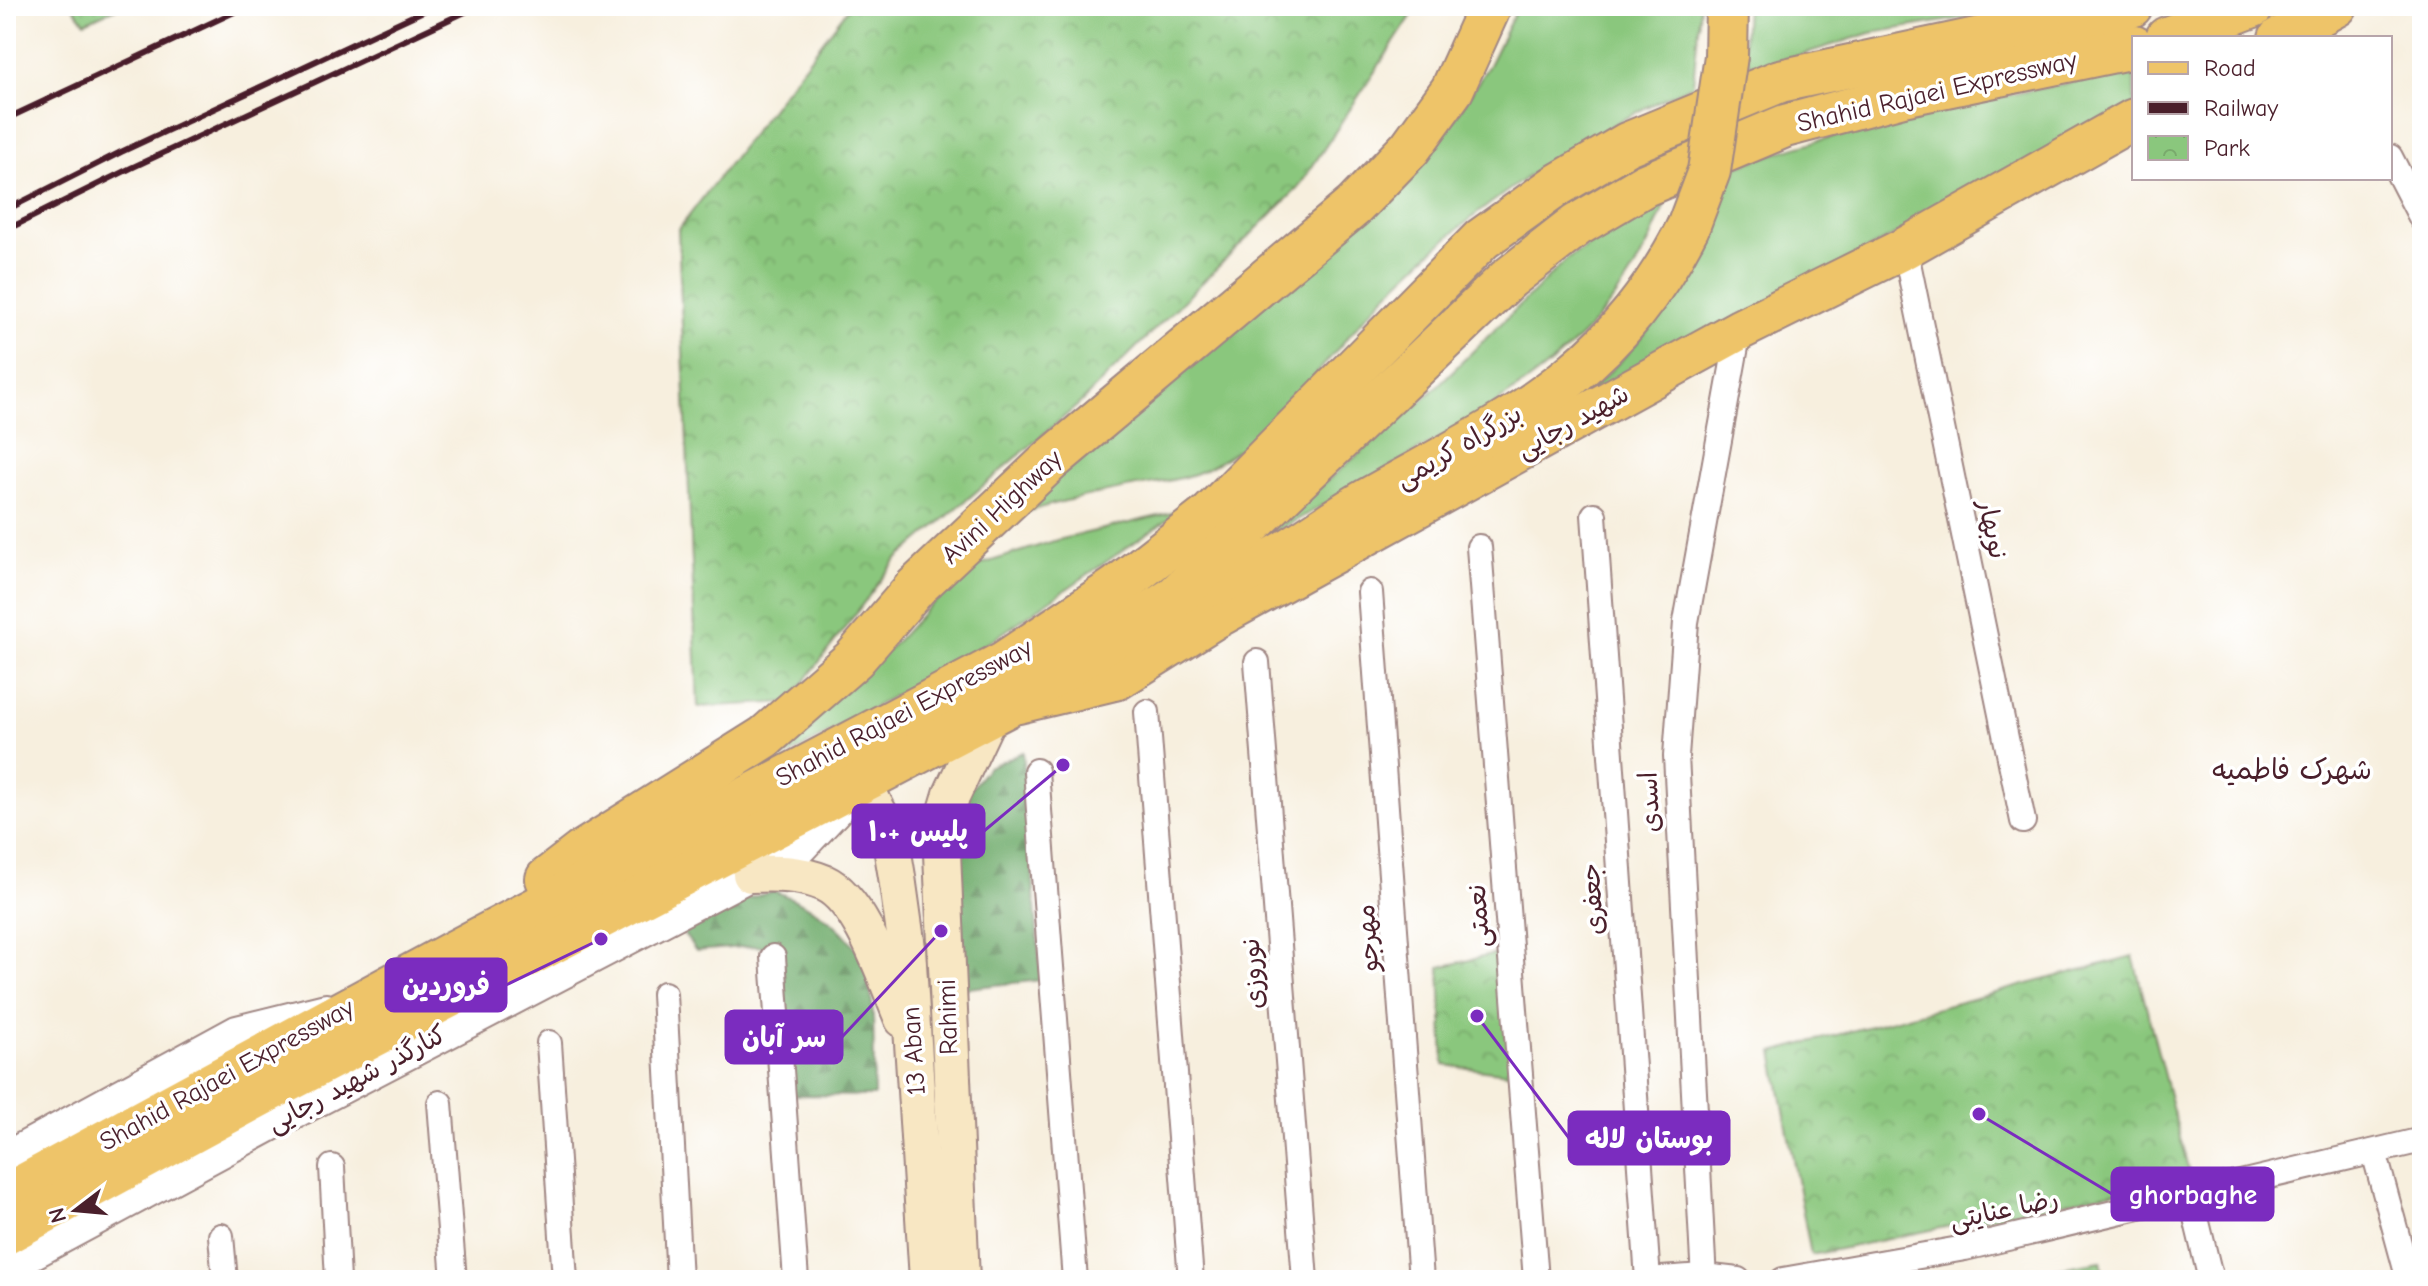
<svg xmlns="http://www.w3.org/2000/svg" width="2428" height="1286" font-family="'Comic Neue','Playpen Sans Arabic',sans-serif">
  <defs>
    <pattern id="forest-firs" width="22" height="20" patternUnits="userSpaceOnUse" patternTransform="scale(2)"><rect width="22" height="20" fill="#6fac6c"/><path d="M5 1l3.5 6h-7zM16 11l3.5 6h-7z" fill="#5d8b59"/></pattern>
    <pattern id="park-crowns" width="20" height="18" patternUnits="userSpaceOnUse" patternTransform="scale(2)"><rect width="20" height="18" fill="#8ac77d"/><path d="M2 6a3 3 0 1 1 6 0M12 15a3 3 0 1 1 6 0" fill="none" stroke="#79aa6c"/></pattern>
  </defs>
  <rect width="100%" height="100%" fill="#fff"/>
  <filter id="ink" filterUnits="userSpaceOnUse"><feTurbulence type="fractalNoise" baseFrequency=".0125" numOctaves="2"/><feDisplacementMap in="SourceGraphic" scale="16" xChannelSelector="R" yChannelSelector="G"/><feConvolveMatrix kernelMatrix="1 2 1 2 8 2 1 2 1" color-interpolation-filters="sRGB"/></filter>
  <filter id="wash" filterUnits="userSpaceOnUse"><feTurbulence type="fractalNoise" baseFrequency=".006" numOctaves="4" result="noise"/><feDisplacementMap in="SourceGraphic" scale="32" xChannelSelector="R" yChannelSelector="G"/><feGaussianBlur stdDeviation="1.8" result="paint"/><feColorMatrix in="noise" values="0 0 0 0 0 0 0 0 0 0 0 0 0 0 0 0 0 1.4 0 .05"/><feComposite in="paint" operator="in"/></filter>
  <g filter="url(#wash)">
    <rect width="100%" height="100%" fill="#f7efde"/>
    <g fill="#8ac77d" stroke="#6a7354" stroke-width="2">
      <path d="M 1518,6 L 1700,6 L 1693,85 C 1575,138 1471,207 1381,300 C 1327,356 1279,432 1208,468 C 1185,480 1158,482 1132,487 C 1091,495 1049,503 1009,518 L 1447,130 L 1489,65 Z"/>
      <path d="M 1746,6 L 2037,6 L 1871,33 L 1758,68 L 1743,58 Z"/>
      <path d="M 2134,73 L 2134,105 L 1561,416 C 1620,366 1671,311 1706,241 C 1716,219 1719,192 1728,170 C 1802,142 1876,125 1953,108 C 2013,94 2073,80 2134,73 Z"/>
      <path d="M 1668,195 C 1624,325 1538,380 1426,446 C 1368,480 1310,513 1251,545 L 1425,398 L 1567,259 Z"/>
      <path d="M 1180,511 L 994,639 L 672,822 L 893,645 L 928,607 L 976,566 L 1057,540 Z"/>
    </g>
    <g fill="url(#forest-firs)" stroke="#5c664c" stroke-width="2">
      <path d="M 1023,752 L 1041,980 L 960,989 L 956,808 L 988,767 Z"/>
      <path d="M 774,891 C 887,935 872,990 874,1096 L 792,1095 L 782,948 L 754,946 L 696,951 L 681,930 L 725,905 Z"/>
    </g>
    <g fill="url(#park-crowns)" stroke="#6a7354" stroke-width="2">
      <path d="M 72,6 L 120,6 L 85,22 Z"/>
      <path d="M 850,6 L 1418,6 L 1298,188 L 1078,405 L 896,560 L 789,702 L 698,707 L 678,230 Z"/>
      <path d="M 1508,951 L 1517,1074 L 1444,1065 L 1440,967 Z"/>
      <path d="M 2133,956 L 2190,1176 L 1811,1255 L 1773,1052 Z"/>
      <path d="M 2101,1261 L 2105,1280 L 1990,1280 Z"/>
    </g>
  </g>
  <g filter="url(#ink)">
    <g fill="none" stroke-linecap="round" stroke-linejoin="round">
      <g stroke="#a08784" stroke-width="28">
        <g id="minor">
          <path d="M 2390,157 L 2422,219"/>
          <path d="M 1905,248 L 2023,821"/>
          <path d="M 1594,515 L 1648,1280"/>
          <path d="M 1479,547 L 1536,1280"/>
          <path d="M 1370,592 L 1421,1280"/>
          <path d="M 1257,662 L 1305,1280"/>
          <path d="M 1147,712 L 1191,1280"/>
          <path d="M 1036,771 L 1075,1280"/>
          <path d="M 773,957 L 796,1280"/>
          <path d="M 664,994 L 679,1280"/>
          <path d="M 549,1043 L 565,1280"/>
          <path d="M 440,1103 L 454,1280"/>
          <path d="M 2374,1152 L 2409,1280"/>
          <path d="M 332,1167 L 338,1280"/>
          <path d="M 2191,1197 L 2211,1280"/>
          <path d="M 221,1236 L 225,1280"/>
          <path d="M 1647,1280 L 1703,1276 L 1738,1280"/>
          <path d="M 1704,1280 L 1676,756 L 1686,622 L 1739,330"/>
          <path d="M 1783,1280 L 1965,1248 L 2422,1140"/>
        </g>
      </g>
      <g stroke="#a08784" stroke-width="36">
        <g id="tertiary">
          <path d="M 6,1158 L 237,1032 L 326,1010"/>
          <path d="M 6,1267 L 283,1118 L 799,849 L 849,796"/>
        </g>
      </g>
      <g stroke="#a08784" stroke-width="40">
        <g id="secondary">
          <path d="M 850,758 L 890,835 L 897,877 L 907,948 L 928,1280"/>
          <path d="M 751,874 C 777,873 800,873 824,883 C 862,900 887,982 903,1019"/>
          <path d="M 961,1280 L 941,831 L 952,794 L 989,715"/>
        </g>
      </g>
      <g stroke="#a08784" stroke-width="44">
        <g id="primary">
          <path d="M 2279,38 L 2337,6"/>
          <path d="M 1018,703 L 1118,679 L 1212,620 L 1739,330 L 1905,248 L 2134,119"/>
        </g>
      </g>
      <g stroke="#a08784" stroke-width="46">
        <g id="trunk">
          <path d="M 2167,38 L 2253,6"/>
          <path d="M 1726,56 L 1727,6"/>
          <path d="M 1191,592 C 1209,585 1229,580 1248,572 C 1289,554 1327,523 1367,500 C 1507,421 1611,379 1688,227"/>
          <path d="M 547,879 L 582,852 L 765,737 L 854,659 L 916,587 L 1051,460 L 1354,206 L 1410,148 L 1452,90 L 1490,6"/>
          <path d="M 6,1195 L 454,952 L 1005,662 L 1116,588 L 1211,514 L 1482,239 L 1556,186 L 1627,144 L 1780,81 L 2131,6"/>
          <path d="M 6,1233 L 268,1091 L 1007,706 L 1174,598 L 1508,279 L 1577,225 L 1645,185 L 1785,126 L 1903,95 L 2134,47"/>
        </g>
      </g>
      <use href="#minor" stroke="#fff" stroke-width="24"/>
      <use href="#tertiary" stroke="#fff" stroke-width="32"/>
      <use href="#secondary" stroke="#f8e7c3" stroke-width="36"/>
      <use href="#primary" stroke="#eec469" stroke-width="40"/>
      <use href="#trunk" stroke="#eec469" stroke-width="42"/>
      <g stroke="#4a1f2b" stroke-width="6">
        <path d="M 6,119 L 247,6"/>
        <path d="M 6,210 L 121,152 L 434,6"/>
        <path d="M 6,230 L 131,168 L 478,6"/>
      </g>
      <g stroke="#a08784" stroke-width="46" stroke-linecap="butt">
        <path id="trunk-bridge" d="M 1688,227 L 1709,171 L 1726,56"/>
      </g>
      <use href="#trunk-bridge" stroke="#eec469" stroke-width="42"/>
    </g>
  </g>
  <g text-anchor="middle" dominant-baseline="central" stroke-width="7" stroke-linejoin="round" paint-order="stroke">
    <g font-size="26" fill="#4a1f2b" stroke="#fff">
      <text transform="translate(1937 92) rotate(-13)">Shahid Rajaei Expressway</text>
      <text transform="translate(1573 422) rotate(-29)">شهید رجایی</text>
      <text transform="translate(1459 447) rotate(-30)">بزرگراه کریمی</text>
      <text transform="translate(1002 507) rotate(-43)">Avini Highway</text>
      <text transform="translate(1992 529) rotate(78)">نوبهار</text>
      <text transform="translate(904 713) rotate(-28)">Shahid Rajaei Expressway</text>
      <text transform="translate(1650 802) rotate(-93)">اسدی</text>
      <text transform="translate(1593 899) rotate(-94)">جعفری</text>
      <text transform="translate(1479 916) rotate(-94)">نعمتی</text>
      <text transform="translate(1368 938) rotate(-94)">مهرجو</text>
      <text transform="translate(1253 973) rotate(-94)">نوروزی</text>
      <text transform="translate(948 1017) rotate(-92)">Rahimi</text>
      <text transform="translate(914 1051) rotate(-94)">13 Aban</text>
      <text transform="translate(227 1075) rotate(-29)">Shahid Rajaei Expressway</text>
      <text transform="translate(357 1079) rotate(-28)">کنارگذر شهید رجایی</text>
      <text transform="translate(2004 1210) rotate(-12)">رضا عنایتی</text>
    </g>
    <g font-size="28" fill="#4a1f2b" stroke="#fff">
      <text x="2292" y="770">شهرک فاطمیه</text>
    </g>
  </g>
  <path fill="none" stroke="#7b2cbf" stroke-width="3" d="M1063 765L984 831M601 939L506 985M941 931L842 1037M1477 1016L1569 1138M1979 1114L2112 1194"/>
  <g fill="#7b2cbf" stroke="#fff" stroke-width="3">
    <circle cx="1063" cy="765" r="8"/>
    <circle cx="601" cy="939" r="8"/>
    <circle cx="941" cy="931" r="8"/>
    <circle cx="1477" cy="1016" r="8"/>
    <circle cx="1979" cy="1114" r="8"/>
  </g>
  <g fill="#7b2cbf" stroke="#7b2cbf" stroke-width="3">
    <rect x="853" y="805" width="131" height="52" rx="8"/>
    <rect x="386" y="959" width="120" height="52" rx="8"/>
    <rect x="726" y="1011" width="116" height="52" rx="8"/>
    <rect x="1569" y="1112" width="160" height="52" rx="8"/>
    <rect x="2112" y="1168" width="161" height="52" rx="8"/>
  </g>
  <g font-size="28" text-anchor="middle" font-weight="bold" fill="#fff">
    <text x="918" y="841">پلیس +۱۰</text>
    <text x="446" y="995">فروردین</text>
    <text x="784" y="1047">سر آبان</text>
    <text x="1649" y="1148">بوستان لاله</text>
    <text x="2193" y="1204">ghorbaghe</text>
  </g>
  <rect width="2428" height="1286" fill="none" stroke="#fff" stroke-width="32"/>
  <rect x="2132" y="36" width="260" height="144" fill="#ffffff" stroke="#b7a5aa" stroke-width="2"/>
  <rect x="2148" y="62" width="40" height="12" fill="#eec469" stroke="#b7a5aa" stroke-width="2"/>
  <text x="2204" y="76" font-size="24" fill="#4a1f2b">Road</text>
  <rect x="2148" y="102" width="40" height="12" fill="#4a1f2b" stroke="#b7a5aa" stroke-width="2"/>
  <text x="2204" y="116" font-size="24" fill="#4a1f2b">Railway</text>
  <rect x="2148" y="136" width="40" height="24" fill="url(#park-crowns)" stroke="#b7a5aa" stroke-width="2"/>
  <text x="2204" y="156" font-size="24" fill="#4a1f2b">Park</text>
  <g transform="translate(76 1210) rotate(254)" stroke="#ffffff" stroke-width="6" paint-order="stroke">
  <path d="M0-6L14 30L0 20L-14 30Z" fill="#4a1f2b"/>
  <text y="-12" font-size="22" font-weight="bold" text-anchor="middle" fill="#4a1f2b">N</text>
  </g>
</svg>
